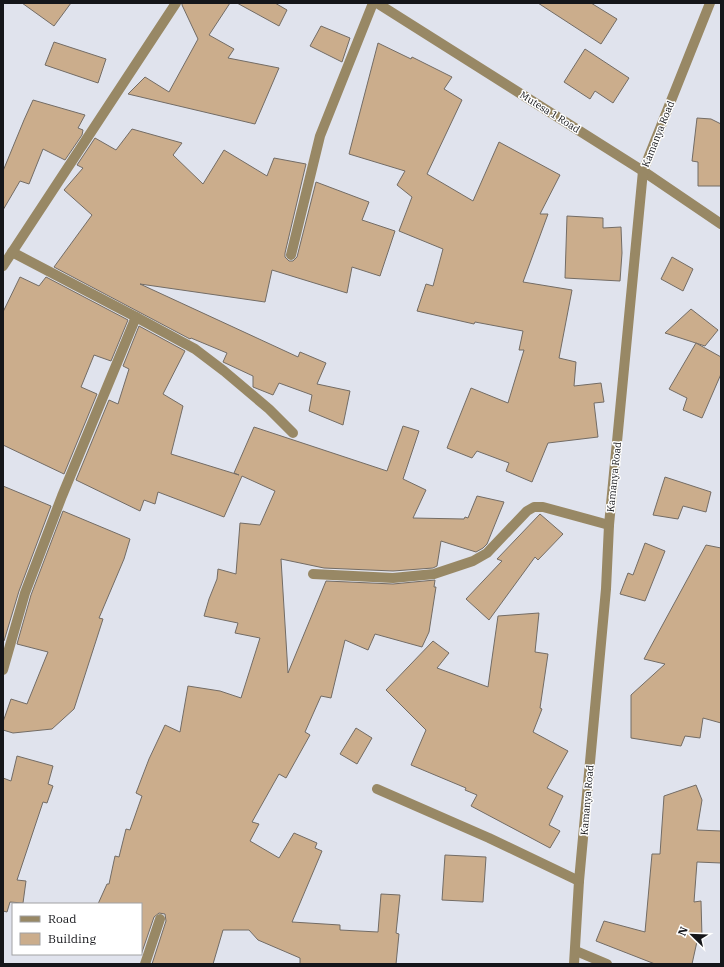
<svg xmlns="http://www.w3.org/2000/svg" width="724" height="967" font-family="'IBM Plex Serif',serif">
  <rect width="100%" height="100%" fill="#e0e3ed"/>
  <g fill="#cbad8c" stroke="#736c65">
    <path d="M 22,3 L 71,3 L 54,26 Z"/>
    <path d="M 182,3 L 230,3 L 209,35 L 234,49 L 228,58 L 279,68 L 255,124 L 128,94 L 145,77 L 169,92 L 198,39 L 182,5 Z"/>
    <path d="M 237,3 L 275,3 L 287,10 L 279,26 Z"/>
    <path d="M 538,3 L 591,3 L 617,19 L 601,44 Z"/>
    <path d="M 321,26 L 350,38 L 342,62 L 310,46 Z"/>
    <path d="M 54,42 L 106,59 L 98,83 L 45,65 Z"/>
    <path d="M 378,43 L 411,59 L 412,57 L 452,77 L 444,89 L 462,100 L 427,174 L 473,201 L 499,142 L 560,175 L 540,214 L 548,214 L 523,282 L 572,290 L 559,358 L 576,362 L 574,386 L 601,383 L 604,402 L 594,403 L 598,437 L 548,443 L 532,482 L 506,471 L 509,463 L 477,451 L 472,458 L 447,448 L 471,388 L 508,403 L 524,350 L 519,350 L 523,331 L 475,322 L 474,324 L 417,311 L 426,284 L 433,286 L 443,249 L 399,231 L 412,197 L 397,185 L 405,171 L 349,154 Z"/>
    <path d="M 585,49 L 629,78 L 613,103 L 595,91 L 590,99 L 564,82 Z"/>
    <path d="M 33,100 L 85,115 L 78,128 L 83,130 L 82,135 L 65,160 L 43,149 L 29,184 L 20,181 L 3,210 L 3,171 L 24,120 Z"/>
    <path d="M 697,118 L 711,119 L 721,124 L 721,186 L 698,186 L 698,162 L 692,161 Z"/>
    <path d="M 132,129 L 182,143 L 173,155 L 203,184 L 224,150 L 267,176 L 274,158 L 306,164 L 285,253 L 285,257 L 289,261 L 293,261 L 297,257 L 316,182 L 369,202 L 362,220 L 395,231 L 380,276 L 352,267 L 347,293 L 272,270 L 265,302 L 140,284 L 298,357 L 300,352 L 326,363 L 317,384 L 350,391 L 343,425 L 309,411 L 312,395 L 279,383 L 273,395 L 253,387 L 253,376 L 223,362 L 227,353 L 191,338 L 190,339 L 54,267 L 92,215 L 64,190 L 83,168 L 77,165 L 95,138 L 116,150 Z"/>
    <path d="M 567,216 L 603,218 L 603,228 L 621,227 L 622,253 L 620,281 L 565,278 Z"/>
    <path d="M 672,257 L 693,269 L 683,291 L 661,279 Z"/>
    <path d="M 20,277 L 39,286 L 46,277 L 128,320 L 111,361 L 94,355 L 81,387 L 97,394 L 64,474 L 3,445 L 3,312 Z"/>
    <path d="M 691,309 L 718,330 L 705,346 L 665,333 Z"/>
    <path d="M 139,326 L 185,351 L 163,394 L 183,406 L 171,454 L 239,475 L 234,473 L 254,427 L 387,471 L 403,426 L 419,431 L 403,479 L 426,490 L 413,518 L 464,519 L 465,517 L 468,518 L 477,496 L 504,502 L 487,544 L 483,548 L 476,552 L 441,541 L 437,566 L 433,568 L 393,571 L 324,568 L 281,559 L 288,673 L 326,581 L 393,584 L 435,580 L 434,587 L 436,587 L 429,632 L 422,647 L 375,634 L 368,650 L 345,640 L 331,698 L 321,696 L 305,732 L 310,735 L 286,778 L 279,774 L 252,822 L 259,824 L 250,841 L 279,858 L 294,833 L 317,843 L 315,848 L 322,851 L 292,922 L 340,925 L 340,930 L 378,932 L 381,894 L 400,895 L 396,933 L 399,934 L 396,964 L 300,964 L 300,958 L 258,940 L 249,930 L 223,930 L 213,964 L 152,964 L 166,921 L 165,914 L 159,913 L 154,917 L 141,955 L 141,904 L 98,904 L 107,884 L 109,884 L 115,856 L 119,857 L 126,829 L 130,830 L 142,796 L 136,793 L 149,759 L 165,725 L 180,732 L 188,686 L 220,691 L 241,698 L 260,638 L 235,633 L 238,623 L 204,616 L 209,599 L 217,579 L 218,569 L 236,574 L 240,523 L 260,525 L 275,491 L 242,476 L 224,517 L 158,492 L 155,504 L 144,500 L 140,511 L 76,480 L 109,400 L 118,404 L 129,369 L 123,366 Z"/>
    <path d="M 696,343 L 721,357 L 721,374 L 702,418 L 683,410 L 687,398 L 669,389 Z"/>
    <path d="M 665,477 L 711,492 L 706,512 L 683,506 L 678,519 L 653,515 Z"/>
    <path d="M 3,486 L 51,506 L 19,591 L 4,641 L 3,641 Z"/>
    <path d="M 63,511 L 130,539 L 124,559 L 99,618 L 103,619 L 74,709 L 52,729 L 13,733 L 3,730 L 3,722 L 11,699 L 27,704 L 48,652 L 17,644 L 31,595 Z"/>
    <path d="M 540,514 L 563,534 L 538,560 L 535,557 L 489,620 L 466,599 L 502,561 L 497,559 Z"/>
    <path d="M 645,543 L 665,551 L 645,601 L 620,594 L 628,573 L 633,575 Z"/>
    <path d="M 706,545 L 721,548 L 721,723 L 703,718 L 700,738 L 685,736 L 681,746 L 631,738 L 631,695 L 665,664 L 644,659 Z"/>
    <path d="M 539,613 L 535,652 L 548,654 L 540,708 L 542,709 L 533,732 L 568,751 L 547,788 L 563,796 L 549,825 L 560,831 L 550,848 L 471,806 L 477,795 L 465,790 L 466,788 L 411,765 L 426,730 L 386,690 L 433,641 L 449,653 L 437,668 L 488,687 L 498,616 Z"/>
    <path d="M 356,728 L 372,738 L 357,764 L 340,754 Z"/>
    <path d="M 17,756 L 53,766 L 48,784 L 53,786 L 47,803 L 43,802 L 17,880 L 26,881 L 23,903 L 10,902 L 7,912 L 3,911 L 3,778 L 11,781 Z"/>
    <path d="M 696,785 L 702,800 L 697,830 L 721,831 L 721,863 L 697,862 L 694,902 L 701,901 L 702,937 L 698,937 L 692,964 L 655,964 L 596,941 L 604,921 L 645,932 L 652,854 L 660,854 L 664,796 Z"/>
    <path d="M 445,855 L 486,857 L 483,902 L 442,900 Z"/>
  </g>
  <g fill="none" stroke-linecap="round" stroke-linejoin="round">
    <g stroke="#988865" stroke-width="10">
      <path d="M 377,3 L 643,171 L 721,224"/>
      <path d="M 12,252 L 136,317 L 195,349 L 224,371 L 269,409 L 293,433"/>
      <path d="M 291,255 L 320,136 L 373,3"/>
      <path d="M 3,266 L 176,3"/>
      <path d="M 313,574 L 393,578 L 434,574 L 473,561 L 487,553 L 527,511 L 534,507 L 543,507 L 609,525"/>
      <path d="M 3,670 L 25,593 L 62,496 L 136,317"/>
      <path d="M 377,789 L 489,838 L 579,881"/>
      <path d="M 576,951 L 607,964"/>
      <path d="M 145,964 L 160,919"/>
      <path d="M 574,964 L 579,881 L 606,589 L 609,525 L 643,171 L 710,3"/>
    </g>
  </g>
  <g text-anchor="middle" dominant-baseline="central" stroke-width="3" stroke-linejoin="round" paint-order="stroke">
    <g font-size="10" fill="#15161a" stroke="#fff">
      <text transform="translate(550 112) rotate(32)">Mutesa 1 Road</text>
      <text transform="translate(658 134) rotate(-68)">Kamanya Road</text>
      <text transform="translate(614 477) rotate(-84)">Kamanya Road</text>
      <text transform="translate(587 800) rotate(-85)">Kamanya Road</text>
    </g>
  </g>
  <rect width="724" height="967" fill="none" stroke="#15161a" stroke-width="8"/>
  <rect x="12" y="903" width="130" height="52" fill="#ffffff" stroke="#a1a2a3"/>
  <rect x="20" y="916" width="20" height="6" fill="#988865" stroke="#a1a2a3"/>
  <text x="48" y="923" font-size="12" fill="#15161a">Road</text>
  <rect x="20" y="933" width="20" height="12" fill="#cbad8c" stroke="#a1a2a3"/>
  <text x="48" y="943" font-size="12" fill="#15161a">Building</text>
  <g transform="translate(692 935) rotate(293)" stroke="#ffffff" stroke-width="3" paint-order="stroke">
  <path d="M0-3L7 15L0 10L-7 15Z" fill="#15161a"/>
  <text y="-6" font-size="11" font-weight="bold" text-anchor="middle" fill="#15161a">N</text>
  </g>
</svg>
